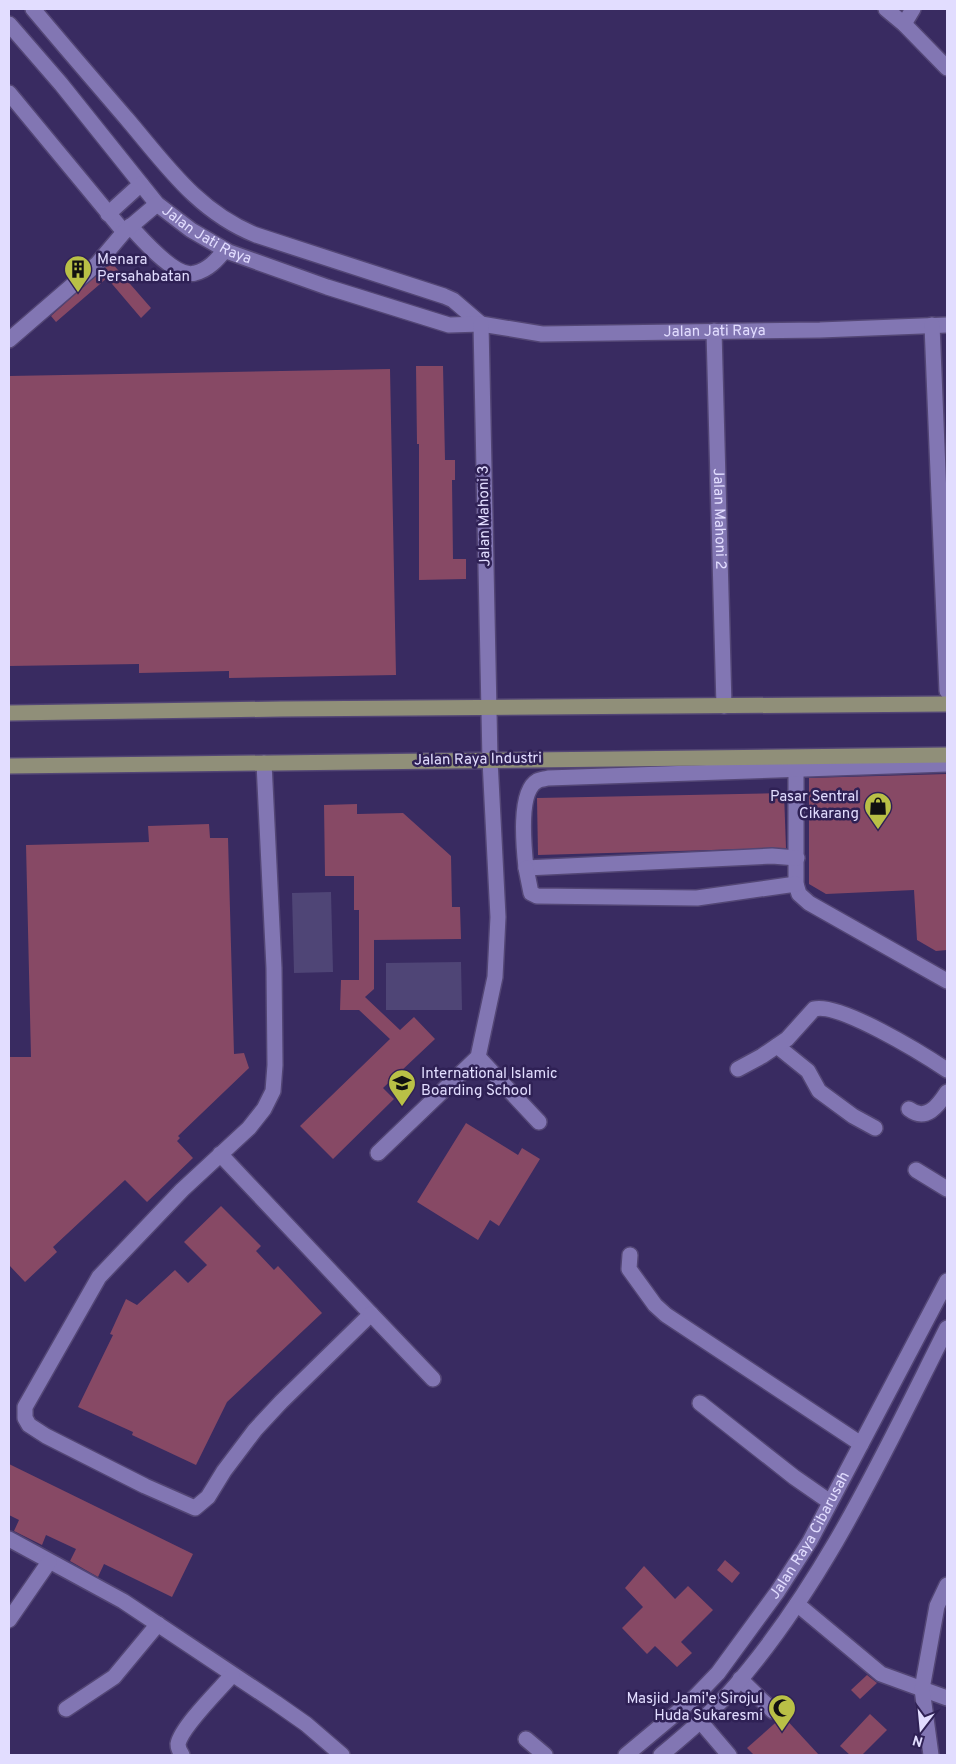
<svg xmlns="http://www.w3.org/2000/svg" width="956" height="1764" font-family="Overpass,sans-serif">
  <rect width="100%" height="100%" fill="#392b61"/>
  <g fill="#4f4576">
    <path d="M 331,892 L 333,972 L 294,973 L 292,893 Z"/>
    <path d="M 461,962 L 462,1010 L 386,1010 L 386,963 Z"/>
  </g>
  <g fill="#874965">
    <path d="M 111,262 L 151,308 L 141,318 L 107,278 L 56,322 L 51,316 Z"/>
    <path d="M 416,366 L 443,366 L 445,460 L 455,460 L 455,480 L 452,480 L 453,559 L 466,559 L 466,579 L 419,580 L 419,444 L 417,444 Z"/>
    <path d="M 390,369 L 396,675 L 229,678 L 229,671 L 139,673 L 139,664 L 9,666 L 9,376 Z"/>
    <path d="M 947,774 L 947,950 L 936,951 L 917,940 L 914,890 L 826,894 L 809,884 L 809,778 Z"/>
    <path d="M 784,793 L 786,848 L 538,855 L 537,798 Z"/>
    <path d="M 357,804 L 357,814 L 403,813 L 451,856 L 452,907 L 460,907 L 461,939 L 374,940 L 374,989 L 365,997 L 400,1030 L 414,1017 L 435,1039 L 383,1088 L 394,1099 L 333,1159 L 300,1126 L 390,1039 L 359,1010 L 340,1010 L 341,980 L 359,980 L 359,910 L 354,910 L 354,876 L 325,876 L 324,805 Z"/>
    <path d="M 209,824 L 210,838 L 228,838 L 234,1054 L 244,1053 L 249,1068 L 178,1136 L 180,1138 L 177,1141 L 193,1158 L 147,1202 L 125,1180 L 53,1247 L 57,1252 L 25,1282 L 9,1265 L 9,1057 L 31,1057 L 26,845 L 149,842 L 148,826 Z"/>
    <path d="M 466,1123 L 518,1155 L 522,1148 L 540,1159 L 499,1226 L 490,1220 L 478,1240 L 417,1202 Z"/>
    <path d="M 221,1206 L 261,1246 L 256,1251 L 274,1270 L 278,1266 L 322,1313 L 227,1402 L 196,1465 L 132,1435 L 133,1432 L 78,1407 L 113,1335 L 110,1334 L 126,1299 L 137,1305 L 175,1270 L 188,1283 L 207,1265 L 184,1242 Z"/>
    <path d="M 9,1464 L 193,1554 L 172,1597 L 104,1564 L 98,1577 L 70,1561 L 76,1549 L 46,1535 L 42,1545 L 14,1531 L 19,1520 L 9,1515 Z"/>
    <path d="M 725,1560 L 740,1573 L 732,1583 L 717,1570 Z"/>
    <path d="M 644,1566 L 675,1599 L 688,1586 L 713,1610 L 681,1642 L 692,1653 L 677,1667 L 655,1646 L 647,1654 L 622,1628 L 643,1607 L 625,1588 Z"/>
    <path d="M 867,1675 L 877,1683 L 860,1699 L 851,1690 Z"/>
    <path d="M 870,1714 L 887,1730 L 862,1755 L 850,1755 L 840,1746 Z"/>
    <path d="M 783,1716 L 819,1755 L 754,1755 L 747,1748 Z"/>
  </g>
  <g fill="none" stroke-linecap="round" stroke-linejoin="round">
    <g stroke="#534675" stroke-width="18">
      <g id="minor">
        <path d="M 33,9 C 64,46 96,83 127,119 C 166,165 198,212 256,235 L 444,296 L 453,300 L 481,324"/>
        <path d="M 886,9 L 904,24 L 947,68"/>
        <path id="s1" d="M 9,24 L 61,84 L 157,204 L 191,230 L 229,252 L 327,287 L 449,325 L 481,324 L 542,334 L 820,330 L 947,325"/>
        <path d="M 904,24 L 913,9"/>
        <path d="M 9,93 L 124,232"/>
        <path d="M 108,214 L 141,184"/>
        <path d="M 130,226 C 142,239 176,279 195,273 C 208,270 217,260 225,250"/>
        <path d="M 932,325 L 947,691"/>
        <path id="s2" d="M 714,331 L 724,706"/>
        <path d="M 9,340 L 97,264 L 124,232 L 157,204"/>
        <path d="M 796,760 L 796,884 L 799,894 L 809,903 L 947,981"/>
        <path d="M 797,858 L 772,856 L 526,868 C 524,849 518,792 537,781 C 540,779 545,779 548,778 L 947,764"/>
        <path d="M 526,868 L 531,893 L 537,896 L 697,898 L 796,884"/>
        <path d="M 777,1046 L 808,1071 L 819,1091 L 853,1116 L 875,1128"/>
        <path d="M 478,1057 L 539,1122"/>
        <path d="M 738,1069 L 762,1056 L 787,1039 L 814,1009 C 839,1002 923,1054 947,1070"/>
        <path d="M 909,1109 C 926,1122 938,1106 947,1092"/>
        <path d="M 378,1153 L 478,1057 L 495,977 L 498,917 L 490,760 L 481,324"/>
        <path d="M 220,1154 L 371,1314 L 281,1402 L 255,1430 L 224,1471 L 208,1497 L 195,1508 L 145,1486 L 46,1436 L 29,1425 L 25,1418 L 25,1407 L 99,1277 L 182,1190 L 249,1128 L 264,1109 L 273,1091 L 275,1065 L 274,968 L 264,763"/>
        <path d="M 916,1170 L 947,1189"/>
        <path d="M 630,1255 L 629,1269 L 655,1305 L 666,1315 L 861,1444"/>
        <path d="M 371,1314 L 433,1379"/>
        <path d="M 700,1403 L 794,1477 L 830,1502"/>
        <path d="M 9,1539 L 123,1601 L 276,1703 L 306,1724 L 342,1755"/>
        <path d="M 797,1604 L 881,1674 L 947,1698"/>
        <path d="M 9,1620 L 49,1562"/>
        <path d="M 740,1679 L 773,1711"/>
        <path d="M 66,1709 L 114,1677 L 158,1624"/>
        <path d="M 700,1721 L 729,1755"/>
        <path d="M 526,1739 L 545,1755"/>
        <path d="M 182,1755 C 180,1752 178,1748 178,1744 C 181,1727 220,1689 232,1675"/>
        <path id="s3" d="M 626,1755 L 692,1700 L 718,1673 L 778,1591 L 810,1541 L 947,1281"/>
        <path d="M 661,1755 C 684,1736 708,1716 728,1694 C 823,1587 883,1455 947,1328"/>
        <path d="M 931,1755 L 922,1689 L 937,1606 L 947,1585"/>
      </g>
    </g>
    <g stroke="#534675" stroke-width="18">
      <g id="major">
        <path d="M 9,713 L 281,709 L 947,704"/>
        <path d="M 9,766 L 947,755"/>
      </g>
    </g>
    <use href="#minor" stroke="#8276b3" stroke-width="15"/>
    <use href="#major" stroke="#908f79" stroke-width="15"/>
  </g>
  <defs>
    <g id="building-pin" transform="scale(1.4375)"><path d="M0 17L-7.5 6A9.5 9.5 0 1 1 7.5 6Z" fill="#b9c046" stroke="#2f2155"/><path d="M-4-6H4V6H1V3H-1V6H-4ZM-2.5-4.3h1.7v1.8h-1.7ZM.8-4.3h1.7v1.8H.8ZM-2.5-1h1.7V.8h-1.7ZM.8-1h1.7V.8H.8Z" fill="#111"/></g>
    <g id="shop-pin" transform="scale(1.4375)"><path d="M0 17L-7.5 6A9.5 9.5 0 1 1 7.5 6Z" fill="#b9c046" stroke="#2f2155"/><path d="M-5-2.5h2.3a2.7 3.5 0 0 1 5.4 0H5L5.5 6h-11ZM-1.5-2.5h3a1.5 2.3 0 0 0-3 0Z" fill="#111"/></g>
    <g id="school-pin" transform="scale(1.4375)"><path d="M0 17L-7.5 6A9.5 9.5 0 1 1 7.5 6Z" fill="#b9c046" stroke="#2f2155"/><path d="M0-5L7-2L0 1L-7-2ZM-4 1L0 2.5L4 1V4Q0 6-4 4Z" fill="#111"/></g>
    <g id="mosque-pin" transform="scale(1.4375)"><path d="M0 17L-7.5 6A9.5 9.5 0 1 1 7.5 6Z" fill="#b9c046" stroke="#2f2155"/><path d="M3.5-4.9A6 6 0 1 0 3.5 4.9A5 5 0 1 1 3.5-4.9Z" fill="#111"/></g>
  </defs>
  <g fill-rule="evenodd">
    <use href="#building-pin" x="78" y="269"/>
    <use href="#shop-pin" x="878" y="806"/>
    <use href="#school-pin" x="402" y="1083"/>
    <use href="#mosque-pin" x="782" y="1708"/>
  </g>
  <g text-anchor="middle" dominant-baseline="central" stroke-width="5" stroke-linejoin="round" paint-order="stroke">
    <g font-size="15" fill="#e2ddff" stroke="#2f2155">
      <text stroke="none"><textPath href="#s1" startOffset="292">Jalan Jati Raya</textPath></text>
      <text stroke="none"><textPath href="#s1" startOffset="818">Jalan Jati Raya</textPath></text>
      <text transform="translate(485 516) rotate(-91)">Jalan Mahoni 3</text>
      <text stroke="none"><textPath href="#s2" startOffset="188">Jalan Mahoni 2</textPath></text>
      <text transform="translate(478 760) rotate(-1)">Jalan Raya Industri</text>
      <text stroke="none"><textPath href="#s3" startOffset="289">Jalan Raya Cibarusah</textPath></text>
    </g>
    <g font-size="15" fill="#e2ddff" stroke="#2f2155" text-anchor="start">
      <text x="97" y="260">Menara<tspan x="97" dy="17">Persahabatan</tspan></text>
      <text x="859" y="797" text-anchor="end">Pasar Sentral<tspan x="859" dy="17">Cikarang</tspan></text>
      <text x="421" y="1074">International Islamic<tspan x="421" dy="17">Boarding School</tspan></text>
      <text x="763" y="1699" text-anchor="end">Masjid Jami'e Sirojul<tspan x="763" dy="17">Huda Sukaresmi</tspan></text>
    </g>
  </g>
  <rect width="956" height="1764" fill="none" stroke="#e2ddff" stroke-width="20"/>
  <g transform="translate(921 1729) rotate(196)" stroke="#2f2155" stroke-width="4" paint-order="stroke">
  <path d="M0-4L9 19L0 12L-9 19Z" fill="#e2ddff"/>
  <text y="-8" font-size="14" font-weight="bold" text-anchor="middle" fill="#e2ddff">N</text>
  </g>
</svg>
